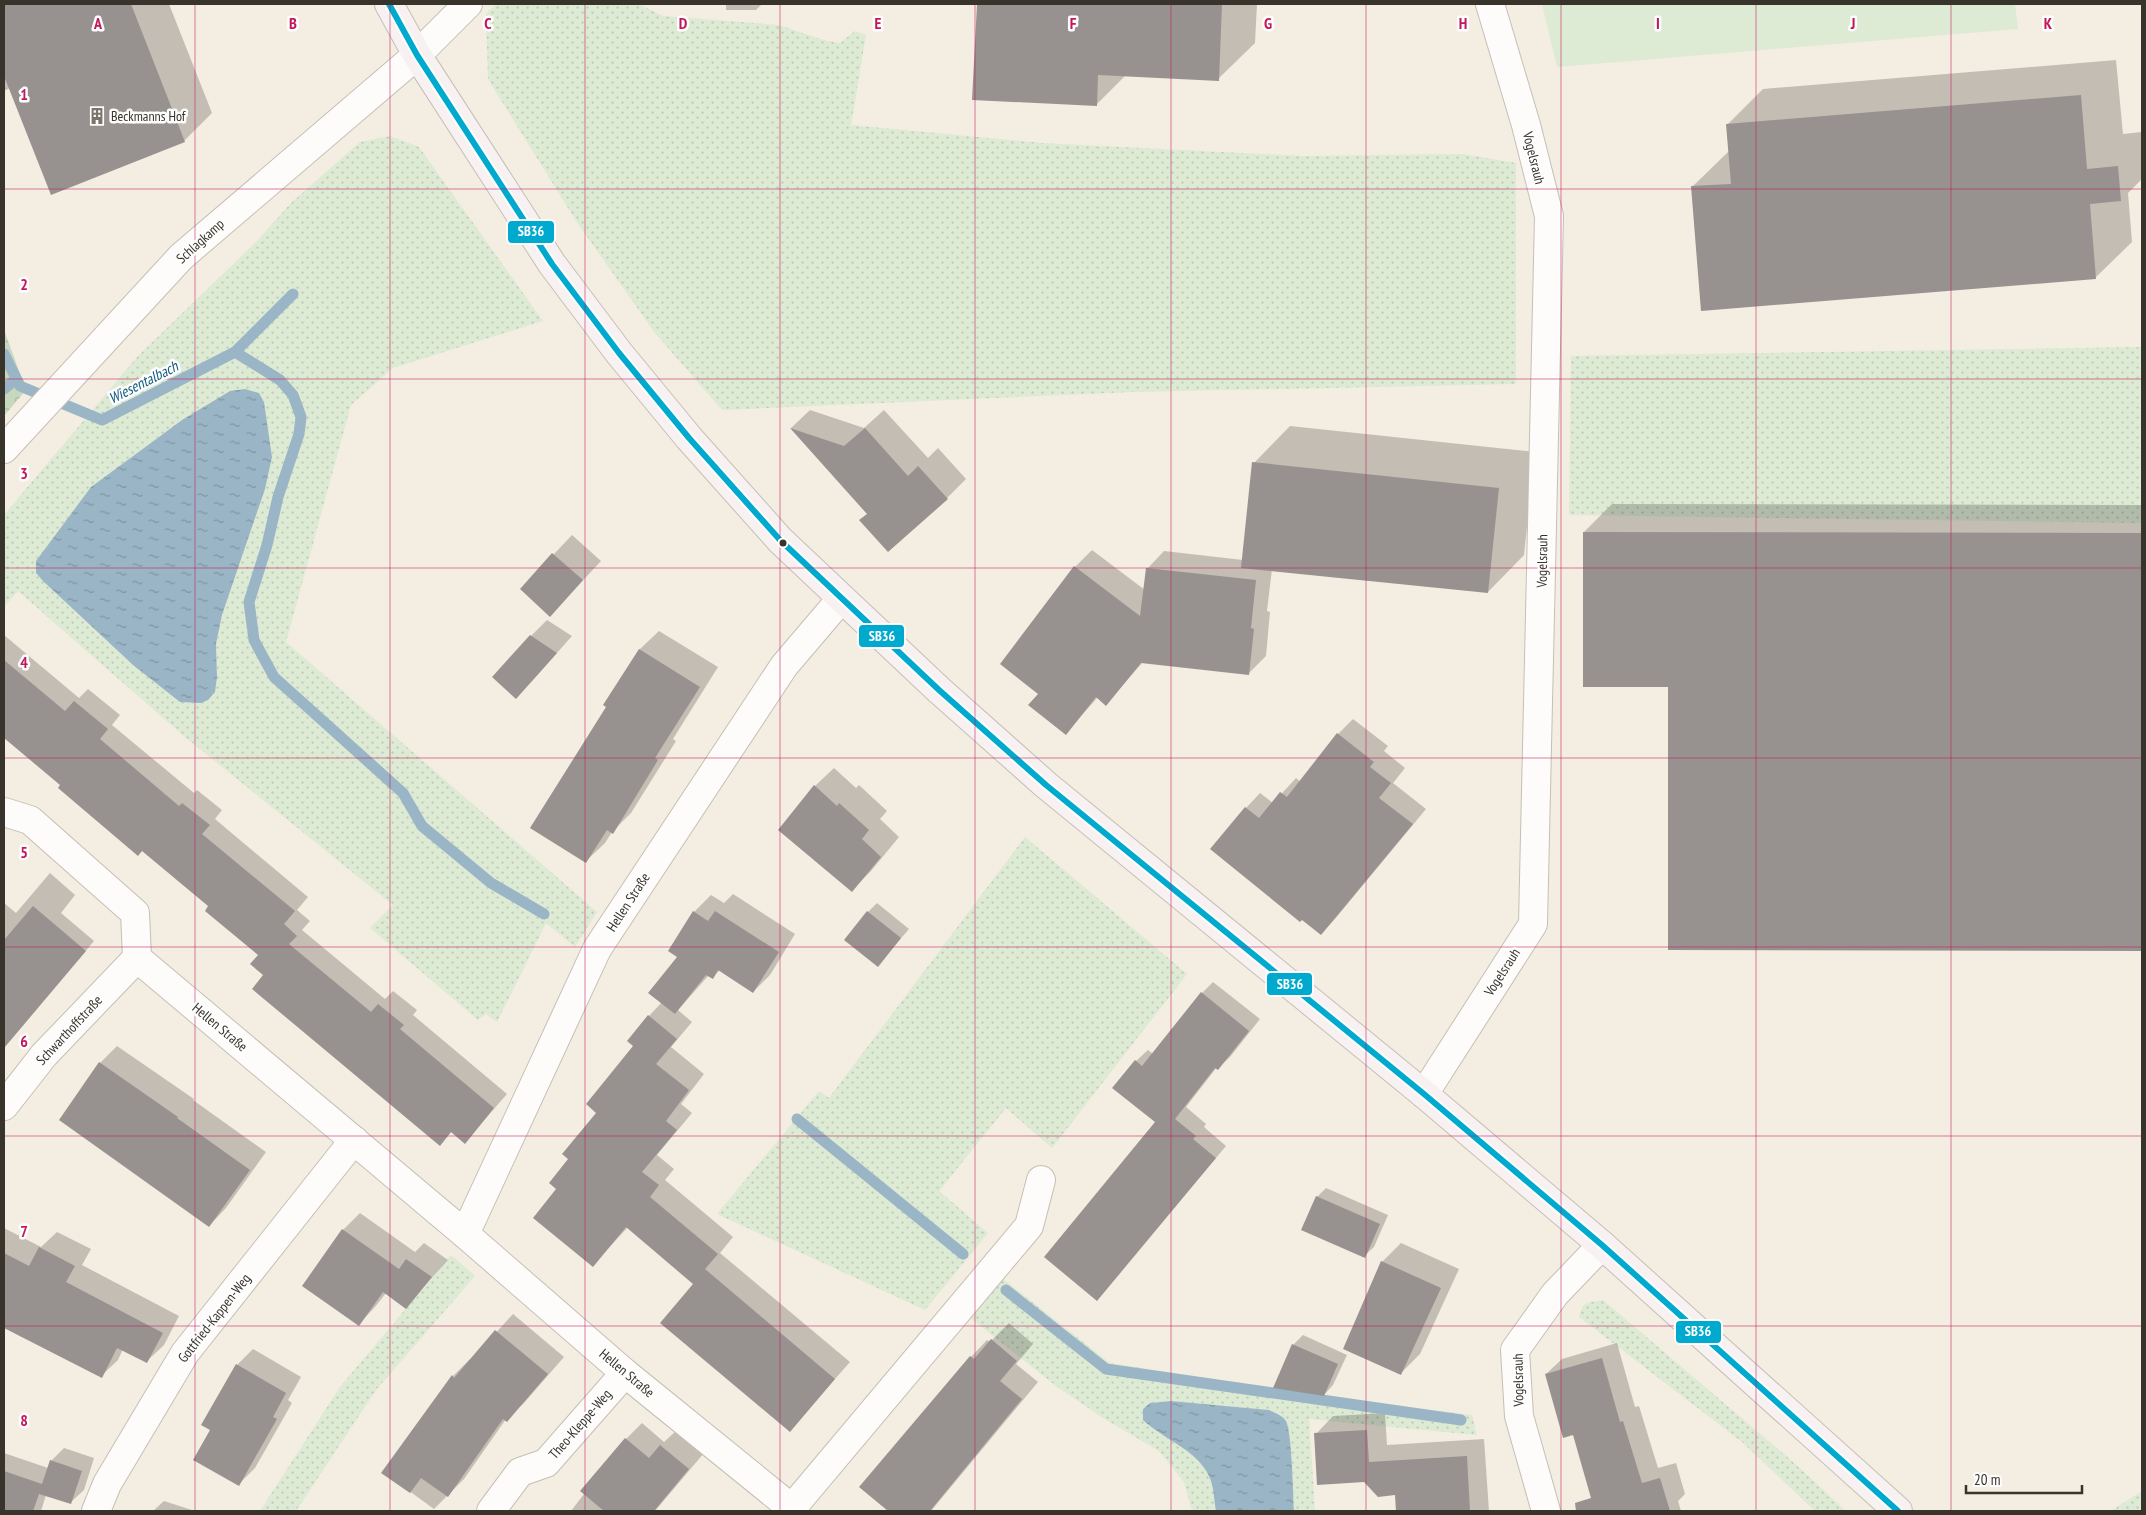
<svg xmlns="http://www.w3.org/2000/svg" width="2146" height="1515" font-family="'PT Sans Narrow',sans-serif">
  <defs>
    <pattern id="grass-dots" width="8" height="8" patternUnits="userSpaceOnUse" patternTransform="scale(1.25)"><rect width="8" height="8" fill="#ddead4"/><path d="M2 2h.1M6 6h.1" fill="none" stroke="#bec9b6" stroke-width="1.8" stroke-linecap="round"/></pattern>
    <pattern id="forest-crowns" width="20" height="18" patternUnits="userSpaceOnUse" patternTransform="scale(1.25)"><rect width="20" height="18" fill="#c7d8be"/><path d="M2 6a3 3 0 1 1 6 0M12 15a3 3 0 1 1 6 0" fill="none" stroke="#acbaa3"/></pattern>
    <pattern id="water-ripples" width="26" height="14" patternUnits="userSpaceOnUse" patternTransform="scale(1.25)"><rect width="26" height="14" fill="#9ab6c6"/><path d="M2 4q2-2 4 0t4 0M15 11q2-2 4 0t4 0" fill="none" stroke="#7f95a1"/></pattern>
  </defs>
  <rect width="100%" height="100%" fill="#f4ede1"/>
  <g fill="url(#grass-dots)" fill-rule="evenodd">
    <path d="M 496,4 L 639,4 L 663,16 L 779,25 L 823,40 L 840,43 L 855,31 L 866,35 L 851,125 L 1042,143 L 1303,156 L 1463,154 L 1516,163 L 1516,384 L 1132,392 L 722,410 L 655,333 L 576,221 L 488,79 L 486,14 Z"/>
    <path d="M 390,136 L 419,147 L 543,321 L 393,368 L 351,405 L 286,642 L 597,912 L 575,947 L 546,923 L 497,1022 L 486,1014 L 478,1020 L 370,928 L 393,905 L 185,737 L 18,591 L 4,607 L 4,515 L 138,356 L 257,241 L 291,203 L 360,142 ZM 230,391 L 259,393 L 264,403 L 272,457 L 265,489 L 222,615 L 216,644 L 217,677 L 133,665 L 36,573 L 91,487 L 182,420 Z"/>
    <path d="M 2142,347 L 2142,523 L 1569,515 L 1571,356 Z"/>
    <path d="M 1025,837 L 1187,974 L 1052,1148 L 1006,1108 L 939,1191 L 988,1233 L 925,1310 L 717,1214 L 819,1091 L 829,1098 Z"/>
    <path d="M 451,1255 L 475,1276 L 376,1390 L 296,1511 L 260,1511 L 340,1387 Z"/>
    <path d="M 1002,1278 L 1110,1363 L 1307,1394 L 1472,1415 L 1477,1435 L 1309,1419 L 1315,1511 L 1294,1511 C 1293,1495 1292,1432 1286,1421 C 1282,1415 1275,1413 1269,1410 L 1171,1401 L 1150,1403 L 1144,1420 C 1163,1439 1197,1450 1209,1476 C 1214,1486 1214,1501 1216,1511 L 1192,1511 L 1184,1482 L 1159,1451 L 1103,1418 L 1056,1386 L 969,1317 Z"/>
    <path d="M 1603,1300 L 1792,1461 L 1846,1511 L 1815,1511 L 1742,1442 L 1579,1317 C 1583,1300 1588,1303 1603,1300 Z"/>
    <path d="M 2142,1491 L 2142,1511 L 2111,1511 Z"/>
  </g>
  <path fill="url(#forest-crowns)" d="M 4,330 L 26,390 L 4,416 Z"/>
  <path fill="#ddead4" d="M 1542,4 L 2015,4 L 2018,29 L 1557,67 Z"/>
  <g fill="url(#water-ripples)">
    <path d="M 245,389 L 259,393 L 264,402 L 272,457 L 265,489 L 222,615 L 216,644 L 217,677 L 215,692 L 208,700 L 201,703 L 180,702 L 133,665 L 43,581 L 36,573 L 36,561 L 91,487 L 182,420 L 230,391 Z"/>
    <path d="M 1171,1401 L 1269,1410 C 1275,1413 1282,1415 1286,1421 C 1292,1432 1293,1495 1294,1511 L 1216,1511 C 1214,1501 1214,1486 1209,1476 C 1197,1450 1163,1439 1143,1420 L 1143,1409 L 1150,1403 Z"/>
  </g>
  <g fill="#0003">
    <path d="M 4,4 L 169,4 L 212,113 L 184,141 L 10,88 L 4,91 Z"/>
    <path d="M 726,4 L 762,4 L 756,10 L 726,10 Z"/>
    <path d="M 978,4 L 1257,4 L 1255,43 L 1218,79 L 1126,75 L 1097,104 L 973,99 Z"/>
    <path d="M 2116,60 L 2123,134 L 2142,132 L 2142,179 L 2128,193 L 2132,242 L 2095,278 L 1692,187 L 1729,151 L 1727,125 L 1763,89 Z"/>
    <path d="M 810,410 L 864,428 L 884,410 L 928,458 L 938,448 L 966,479 L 947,498 L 861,520 L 868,513 L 791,428 Z"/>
    <path d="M 1290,426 L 1535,452 L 1524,555 L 1488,592 L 1272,569 L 1267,611 L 1270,612 L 1266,656 L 1248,674 L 1143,662 L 1106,704 L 1098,697 L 1066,733 L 1039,693 L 1075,567 L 1092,550 L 1145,590 L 1147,569 L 1164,551 L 1243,560 L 1254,463 Z"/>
    <path d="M 1612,504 L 2142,505 L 2142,949 L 1669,948 L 1670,686 L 1584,532 Z"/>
    <path d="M 572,535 L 601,561 L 550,616 L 522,588 Z"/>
    <path d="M 547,620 L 572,636 L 532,681 L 531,636 Z"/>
    <path d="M 659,631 L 718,667 L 673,739 L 676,741 L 631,813 L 612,832 L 605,843 L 586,861 L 608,706 L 605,704 L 640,649 Z"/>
    <path d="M 4,635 L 79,698 L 88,689 L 120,715 L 112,725 L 194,793 L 197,790 L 222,810 L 215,819 L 308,897 L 297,910 L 310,921 L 302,930 L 385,999 L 393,991 L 417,1010 L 413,1015 L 507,1094 L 465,1142 L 452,1131 L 440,1144 L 265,975 L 260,955 L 210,906 L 4,736 Z"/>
    <path d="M 1353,719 L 1388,746 L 1384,751 L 1405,768 L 1393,783 L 1426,809 L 1335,919 L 1321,934 L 1246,808 L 1260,793 L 1273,803 L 1296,778 L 1301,782 L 1338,734 Z"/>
    <path d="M 834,768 L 856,788 L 859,785 L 887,811 L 880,819 L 899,837 L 871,871 L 852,890 L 815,786 Z"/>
    <path d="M 50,873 L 75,895 L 61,913 L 94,941 L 4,1048 L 4,903 L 16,913 Z"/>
    <path d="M 733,894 L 795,934 L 770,975 L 753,992 L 720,970 L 712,978 L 709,975 L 678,1010 L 692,1022 L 671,1047 L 704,1074 L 681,1104 L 692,1113 L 657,1155 L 674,1169 L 665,1180 L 733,1237 L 720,1253 L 850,1362 L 790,1430 L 695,1283 L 628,1227 L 593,1265 L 557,1189 L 570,1159 L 635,1046 L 649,1016 L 662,1002 L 694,912 L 711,895 L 724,903 Z"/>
    <path d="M 877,903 L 909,929 L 878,965 L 868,912 Z"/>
    <path d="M 1213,982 L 1260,1019 L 1230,1057 L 1218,1068 L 1217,1067 L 1186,1107 L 1206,1124 L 1204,1127 L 1226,1146 L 1097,1299 L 1156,1122 L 1136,1061 L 1148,1050 L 1153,1054 L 1202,993 Z"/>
    <path d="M 117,1046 L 194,1099 L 193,1100 L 266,1152 L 226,1208 L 209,1226 L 100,1063 Z"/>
    <path d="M 1326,1188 L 1388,1215 L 1374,1247 L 1364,1256 L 1317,1197 Z"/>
    <path d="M 360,1213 L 415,1252 L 424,1243 L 448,1260 L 405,1307 L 386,1293 L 375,1307 L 359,1324 L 304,1286 L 343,1230 Z"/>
    <path d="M 4,1228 L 41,1247 L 57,1232 L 91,1249 L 82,1265 L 179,1316 L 164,1345 L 147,1361 L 123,1349 L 118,1360 L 101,1376 L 4,1326 Z"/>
    <path d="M 1401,1243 L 1459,1269 L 1420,1354 L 1401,1373 L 1382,1262 Z"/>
    <path d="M 513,1314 L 564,1357 L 524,1403 L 506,1419 L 464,1479 L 434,1509 L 383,1472 L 453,1376 L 470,1359 L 471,1360 Z"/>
    <path d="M 1009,1323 L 1033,1344 L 1016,1364 L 1038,1382 L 931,1511 L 890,1511 L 861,1487 L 971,1357 L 987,1340 L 990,1342 Z"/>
    <path d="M 1303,1335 L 1347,1355 L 1333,1385 L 1324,1395 L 1275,1387 L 1294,1344 Z"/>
    <path d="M 1617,1343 L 1635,1407 L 1639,1406 L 1658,1468 L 1676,1463 L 1685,1494 L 1678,1501 L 1681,1511 L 1596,1511 L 1574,1433 L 1546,1374 L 1562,1359 Z"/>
    <path d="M 253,1349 L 301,1377 L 288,1400 L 292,1403 L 255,1468 L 239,1484 L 212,1429 L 237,1365 Z"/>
    <path d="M 1385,1413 L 1387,1445 L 1484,1439 L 1489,1511 L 1398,1511 L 1396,1494 L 1316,1434 L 1333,1416 Z"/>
    <path d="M 642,1423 L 664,1442 L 677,1430 L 704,1453 L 655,1511 L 571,1511 L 626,1439 Z"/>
    <path d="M 64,1448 L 94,1458 L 84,1490 L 70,1503 L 46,1495 L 41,1511 L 4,1511 L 4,1453 L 48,1468 L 51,1461 Z"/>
    <path d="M 164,1501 L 195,1511 L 153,1511 Z"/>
  </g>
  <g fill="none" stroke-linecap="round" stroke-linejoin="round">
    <g stroke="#9ab6c6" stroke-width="11">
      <path d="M 235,352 L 280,380 L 293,395 L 301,417 L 299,434 L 278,497 L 267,545 L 249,602 L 254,640 L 274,677 L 403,793 L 422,826 L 491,883 L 544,914"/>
      <path d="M 4,354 L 20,386 L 102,420 L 235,352 L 293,294"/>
      <path d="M 4,389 L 16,379"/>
      <path d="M 797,1119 L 963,1254"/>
      <path d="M 1006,1290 L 1106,1369 L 1461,1420"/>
    </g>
  </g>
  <g fill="#979290">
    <path d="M 4,4 L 131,4 L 185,142 L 51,195 L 4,76 Z"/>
    <path d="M 977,4 L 1222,4 L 1219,81 L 1098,75 L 1097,106 L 972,100 Z"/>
    <path d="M 2081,95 L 2087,169 L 2118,166 L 2121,201 L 2090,204 L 2096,279 L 1701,311 L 1691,186 L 1731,184 L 1726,124 Z"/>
    <path d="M 790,428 L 844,446 L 865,428 L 908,476 L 918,466 L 948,499 L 888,552 L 859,520 L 867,514 Z"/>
    <path d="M 1252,462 L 1499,488 L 1488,593 L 1241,568 Z"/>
    <path d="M 1583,532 L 2142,533 L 2142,951 L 1668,950 L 1668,687 L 1583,687 Z"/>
    <path d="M 552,553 L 583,580 L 550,617 L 520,589 Z"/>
    <path d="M 1074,566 L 1140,616 L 1146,568 L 1256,580 L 1251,628 L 1254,629 L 1249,675 L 1141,663 L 1106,706 L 1096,697 L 1066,735 L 1028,705 L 1038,694 L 1000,664 Z"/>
    <path d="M 530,635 L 557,653 L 516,699 L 492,677 Z"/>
    <path d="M 639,649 L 700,687 L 655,758 L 658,760 L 613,834 L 607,830 L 586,863 L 530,828 L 606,707 L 603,705 Z"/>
    <path d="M 4,660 L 65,711 L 74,701 L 108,729 L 100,739 L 179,806 L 182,803 L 210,825 L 202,834 L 295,911 L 284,924 L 297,936 L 289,944 L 371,1012 L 378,1004 L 404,1025 L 400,1029 L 494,1108 L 465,1144 L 451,1132 L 440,1146 L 252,989 L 263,975 L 250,964 L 258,955 L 205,911 L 208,906 L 142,851 L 138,856 L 58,788 L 60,785 L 4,738 Z"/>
    <path d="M 1337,733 L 1374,762 L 1370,767 L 1391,783 L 1379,798 L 1413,824 L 1321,935 L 1302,920 L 1300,922 L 1210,849 L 1245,807 L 1259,818 L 1280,792 L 1287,797 Z"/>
    <path d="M 814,785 L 837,806 L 839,803 L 869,830 L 862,839 L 881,857 L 852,892 L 778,830 Z"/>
    <path d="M 33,906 L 86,951 L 4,1048 L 4,940 Z"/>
    <path d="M 693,911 L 708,921 L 715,911 L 779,952 L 753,993 L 718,970 L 713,979 L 706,975 L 675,1014 L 648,993 L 677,957 L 668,951 Z"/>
    <path d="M 867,911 L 901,938 L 878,967 L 844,940 Z"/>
    <path d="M 1201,992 L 1249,1031 L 1218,1070 L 1215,1068 L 1175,1119 L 1196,1136 L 1193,1139 L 1216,1158 L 1097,1301 L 1044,1257 L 1155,1122 L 1112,1088 L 1135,1060 L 1142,1066 Z"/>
    <path d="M 648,1015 L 677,1039 L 656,1064 L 689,1090 L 666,1121 L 677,1130 L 642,1172 L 659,1185 L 650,1197 L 718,1254 L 705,1269 L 835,1379 L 790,1432 L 660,1323 L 693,1284 L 626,1227 L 593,1267 L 533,1218 L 556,1189 L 549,1183 L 568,1159 L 562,1154 L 596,1113 L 586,1104 L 633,1046 L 627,1041 Z"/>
    <path d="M 99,1062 L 178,1117 L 177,1118 L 250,1170 L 209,1227 L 59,1120 Z"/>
    <path d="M 1316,1196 L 1380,1224 L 1365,1258 L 1301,1230 Z"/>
    <path d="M 342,1229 L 399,1269 L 406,1259 L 432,1277 L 406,1309 L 383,1292 L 359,1326 L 302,1286 Z"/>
    <path d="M 39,1247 L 75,1266 L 66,1282 L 163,1333 L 147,1363 L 117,1348 L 102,1378 L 4,1328 L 4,1253 L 29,1266 Z"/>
    <path d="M 1381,1261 L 1441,1288 L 1401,1375 L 1343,1349 Z"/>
    <path d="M 495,1330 L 548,1374 L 507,1422 L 503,1419 L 448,1497 L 421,1478 L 410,1493 L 381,1473 L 452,1375 L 454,1378 Z"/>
    <path d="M 991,1339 L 1017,1361 L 1000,1381 L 1022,1399 L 930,1511 L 888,1511 L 859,1487 L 970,1356 L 974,1359 Z"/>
    <path d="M 1292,1344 L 1338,1364 L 1324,1396 L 1273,1388 Z"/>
    <path d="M 1602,1358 L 1620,1422 L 1623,1421 L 1642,1483 L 1660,1478 L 1670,1511 L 1576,1511 L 1575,1503 L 1591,1498 L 1573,1435 L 1563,1438 L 1545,1374 Z"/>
    <path d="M 236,1364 L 286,1393 L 273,1417 L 277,1419 L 239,1486 L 193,1460 L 210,1430 L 201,1425 Z"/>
    <path d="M 1367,1430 L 1369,1462 L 1467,1456 L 1470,1511 L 1396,1511 L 1395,1495 L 1378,1497 L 1364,1482 L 1317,1485 L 1314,1433 Z"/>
    <path d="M 625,1438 L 649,1458 L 660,1445 L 689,1469 L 654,1511 L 604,1511 L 580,1491 Z"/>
    <path d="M 50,1460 L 82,1471 L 71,1504 L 39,1494 L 33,1511 L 4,1511 L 4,1471 L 42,1484 Z"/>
  </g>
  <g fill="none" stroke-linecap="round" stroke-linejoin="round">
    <g stroke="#c5bfb6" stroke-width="30">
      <g id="street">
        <path d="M 4,449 L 181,257 L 417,55 L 468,4"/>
        <path d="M 4,812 L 30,820 L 135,913 L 137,958 L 465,1234 L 625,1373 L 795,1511"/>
        <path d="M 1424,1094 L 1533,924 L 1549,216 L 1526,125 L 1490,4"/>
        <path d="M 4,1106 L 44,1055 L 137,958"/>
        <path d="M 465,1234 L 597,949 L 784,666 L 841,599"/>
        <path d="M 792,1508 L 1029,1226 L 1041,1180"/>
        <path d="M 96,1511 L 107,1484 L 185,1353 L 354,1140"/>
        <path d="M 491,1511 L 520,1472 L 546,1463 L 625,1373"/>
        <path d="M 1546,1511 L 1519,1416 L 1515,1350 L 1555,1294 L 1602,1245"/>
      </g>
    </g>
    <g stroke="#c5bfb6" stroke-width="30">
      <path id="secondary" d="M 389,4 L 417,55 L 552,264 L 619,353 L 689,438 L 780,540 L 939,690 L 1046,785 L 1424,1094 L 1602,1245 L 1898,1511"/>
    </g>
    <use href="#street" stroke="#fdfcfa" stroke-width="28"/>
    <use href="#secondary" stroke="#f7f2f1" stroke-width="28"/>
    <g stroke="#fdfdfd" stroke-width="10">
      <path id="bus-1" d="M 389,4 L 417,55 L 552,264 L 619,353 L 689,438 L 780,540 L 939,690 L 1046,785 L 1424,1094 L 1602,1245 L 1898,1511"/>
    </g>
    <use href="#bus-1" stroke="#00a9ce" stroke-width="6"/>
  </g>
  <path fill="none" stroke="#c2185b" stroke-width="1" stroke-opacity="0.55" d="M 195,4 L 195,1511M 390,4 L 390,1511M 585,4 L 585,1511M 780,4 L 780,1511M 975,4 L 975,1511M 1171,4 L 1171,1511M 1366,4 L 1366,1511M 1561,4 L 1561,1511M 1756,4 L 1756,1511M 1951,4 L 1951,1511M 4,189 L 2142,189M 4,379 L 2142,379M 4,568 L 2142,568M 4,758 L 2142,758M 4,947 L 2142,947M 4,1136 L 2142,1136M 4,1326 L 2142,1326"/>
  <defs>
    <g id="building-bare" transform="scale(1.35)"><path d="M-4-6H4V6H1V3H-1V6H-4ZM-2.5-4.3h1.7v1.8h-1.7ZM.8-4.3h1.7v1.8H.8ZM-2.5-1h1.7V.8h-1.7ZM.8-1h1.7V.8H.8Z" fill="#7a746b" stroke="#fdfdfd" stroke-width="2.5" paint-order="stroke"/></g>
  </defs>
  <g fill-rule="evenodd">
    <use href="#building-bare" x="97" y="116"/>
  </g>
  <circle fill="#38332b" stroke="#fdfdfd" stroke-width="2" cx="783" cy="543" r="4.5"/>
  <g text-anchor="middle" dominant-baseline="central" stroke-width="5" stroke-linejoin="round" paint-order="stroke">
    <g font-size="14" fill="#38332b" stroke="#fdfdfd" text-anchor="start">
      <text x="111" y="116">Beckmanns Hof</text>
    </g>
    <g font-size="14" fill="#38332b" stroke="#fdfdfd">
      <text transform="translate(1534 158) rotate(76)">Vogelsrauh</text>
      <text transform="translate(200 241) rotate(-42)">Schlagkamp</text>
      <text transform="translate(1542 561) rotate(-89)">Vogelsrauh</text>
      <text transform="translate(628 902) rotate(-57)">Hellen Straße</text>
      <text transform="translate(1502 972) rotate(-57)">Vogelsrauh</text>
      <text transform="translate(220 1027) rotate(40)">Hellen Straße</text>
      <text transform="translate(69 1030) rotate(-47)">Schwarthoffstraße</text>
      <text transform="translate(214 1318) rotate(-52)">Gottfried-Kappen-Weg</text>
      <text transform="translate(627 1373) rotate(40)">Hellen Straße</text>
      <text transform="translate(1518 1380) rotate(-91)">Vogelsrauh</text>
      <text transform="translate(580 1424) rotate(-49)">Theo-Kleppe-Weg</text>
    </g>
    <g font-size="15" font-style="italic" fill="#0c587f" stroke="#fdfdfd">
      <text transform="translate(143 382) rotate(-27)">Wiesentalbach</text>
    </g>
  </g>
  <g font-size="16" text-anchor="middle" font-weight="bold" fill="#c2185b" stroke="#fdfdfd" stroke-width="5" stroke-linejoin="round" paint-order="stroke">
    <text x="98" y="29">A</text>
    <text x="293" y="29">B</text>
    <text x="488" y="29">C</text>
    <text x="683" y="29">D</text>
    <text x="878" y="29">E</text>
    <text x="1073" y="29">F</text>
    <text x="1268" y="29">G</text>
    <text x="1463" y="29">H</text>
    <text x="1658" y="29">I</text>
    <text x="1853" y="29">J</text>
    <text x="2048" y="29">K</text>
    <text x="24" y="100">1</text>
    <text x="24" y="290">2</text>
    <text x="24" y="479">3</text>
    <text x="24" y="668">4</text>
    <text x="24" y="858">5</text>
    <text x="24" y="1047">6</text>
    <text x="24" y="1237">7</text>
    <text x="24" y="1426">8</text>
  </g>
  <g stroke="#fdfdfd" stroke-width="2">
    <rect x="507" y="220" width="48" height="24" rx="5" fill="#00a9ce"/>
    <rect x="858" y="624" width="47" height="24" rx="5" fill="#00a9ce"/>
    <rect x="1266" y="972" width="47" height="24" rx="5" fill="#00a9ce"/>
    <rect x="1675" y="1320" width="47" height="24" rx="5" fill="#00a9ce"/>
  </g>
  <g font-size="14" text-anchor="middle" font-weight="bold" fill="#fff">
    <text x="531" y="236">SB36</text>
    <text x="882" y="641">SB36</text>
    <text x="1290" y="989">SB36</text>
    <text x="1698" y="1336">SB36</text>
  </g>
  <rect width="2146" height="1515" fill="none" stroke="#38332b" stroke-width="10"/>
  <path d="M1966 1485v8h116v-8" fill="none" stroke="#38332b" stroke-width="2.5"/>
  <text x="1974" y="1485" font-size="15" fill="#38332b" stroke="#fdfdfd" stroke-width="4" paint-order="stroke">20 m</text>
</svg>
